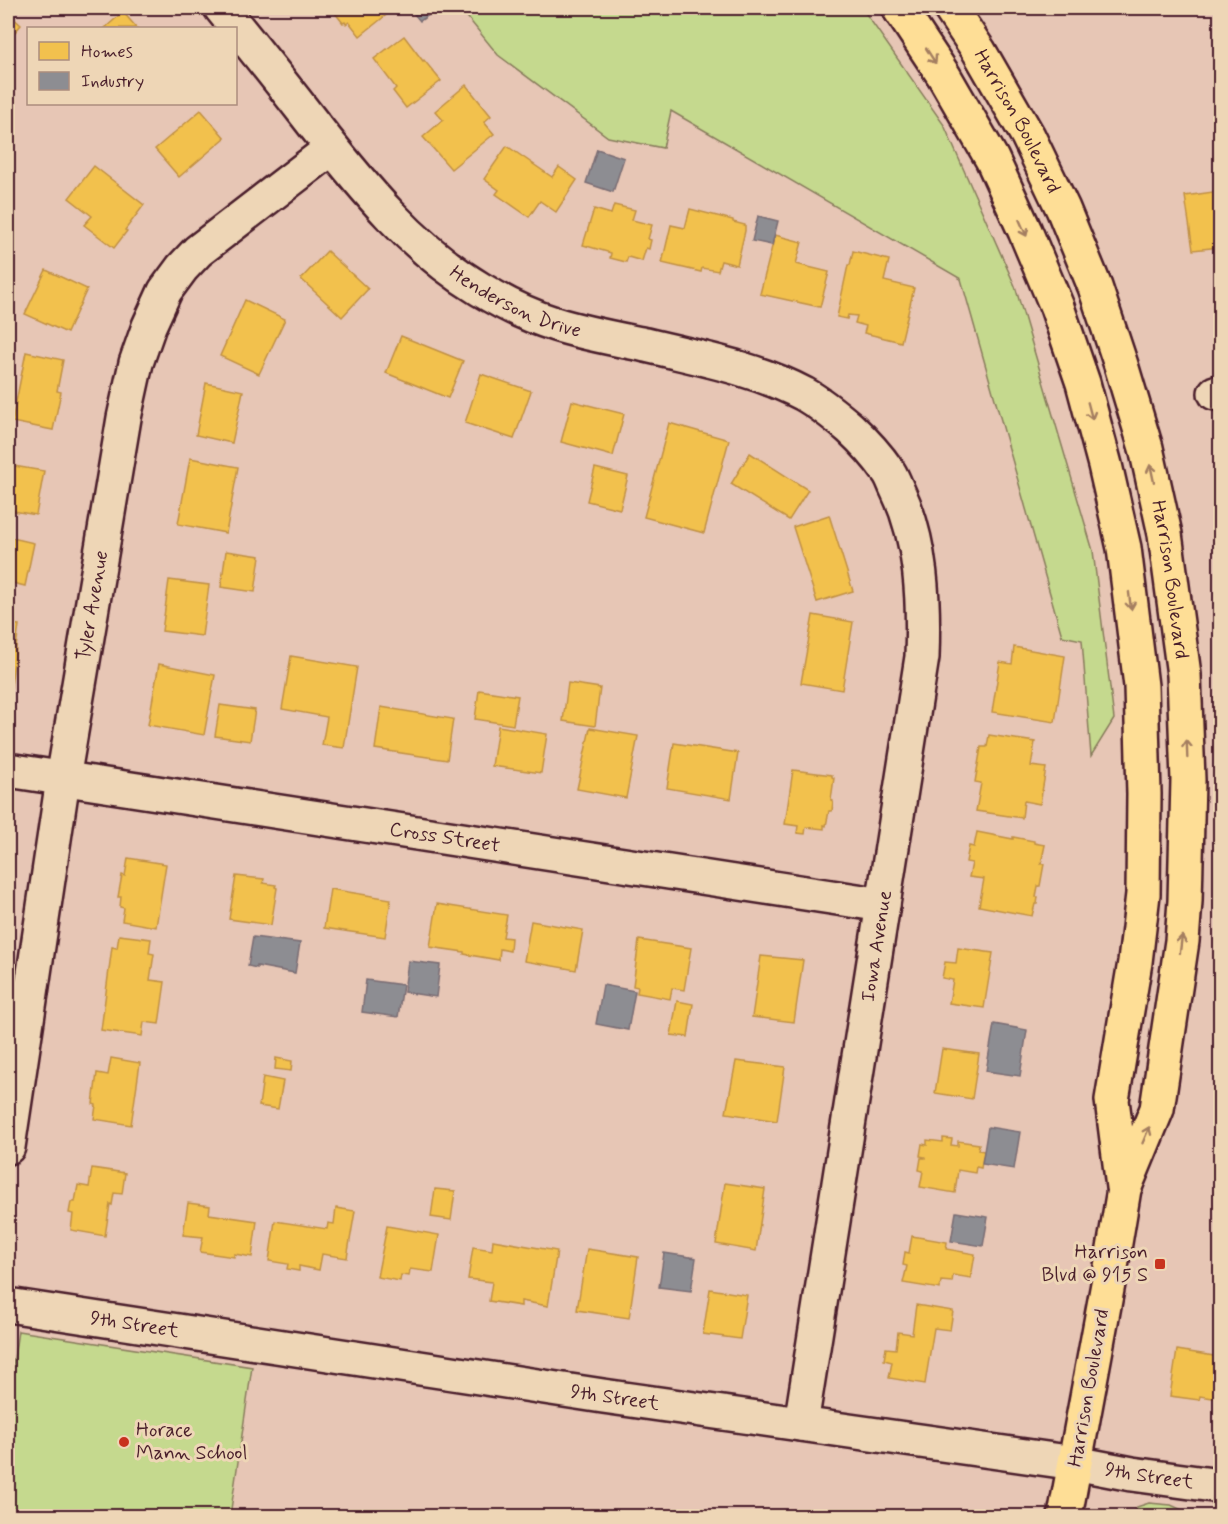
<svg xmlns="http://www.w3.org/2000/svg" width="1228" height="1524" font-family="Mynerve,sans-serif">
  <rect width="100%" height="100%" fill="#e7c6b5"/>
  <filter id="ink" filterUnits="userSpaceOnUse"><feTurbulence type="fractalNoise" baseFrequency=".0167" numOctaves="2"/><feDisplacementMap in="SourceGraphic" scale="12" xChannelSelector="R" yChannelSelector="G"/><feConvolveMatrix kernelMatrix="1 2 1 2 8 2 1 2 1" color-interpolation-filters="sRGB"/></filter>
  <g filter="url(#ink)">
    <g fill="#c5d98e" stroke="#887c5c" stroke-width="1.5">
      <path d="M 460,8 L 862,8 L 944,125 L 1015,286 L 1093,551 L 1114,719 L 1091,756 L 1082,640 L 1062,636 L 961,279 L 671,111 L 663,148 L 608,137 L 498,55 Z"/>
      <path d="M 18,1331 L 252,1367 L 230,1516 L 8,1516 L 8,1400 Z"/>
      <path d="M 1149,1503 L 1171,1505 L 1195,1516 L 1130,1516 L 1137,1507 Z"/>
    </g>
    <g fill="#f2c14e" stroke="#c09044" stroke-width="1.5">
      <path d="M 331,8 L 386,8 L 390,12 L 360,36 L 349,22 L 346,24 L 345,22 L 343,23 Z"/>
      <path d="M 123,12 L 137,28 L 105,28 Z"/>
      <path d="M 8,13 L 21,25 L 8,40 Z"/>
      <path d="M 404,36 L 423,61 L 424,60 L 441,81 L 406,108 L 393,91 L 396,88 L 374,59 Z"/>
      <path d="M 466,85 L 491,116 L 484,122 L 494,134 L 451,169 L 423,137 L 443,120 L 435,111 Z"/>
      <path d="M 201,110 L 225,138 L 179,177 L 155,149 Z"/>
      <path d="M 507,146 L 552,177 L 559,167 L 577,180 L 556,212 L 540,201 L 529,217 L 496,194 L 499,190 L 484,179 Z"/>
      <path d="M 94,166 L 144,205 L 125,230 L 127,231 L 114,248 L 84,225 L 92,216 L 69,198 Z"/>
      <path d="M 1220,191 L 1220,247 L 1193,250 L 1185,196 Z"/>
      <path d="M 614,205 L 635,210 L 632,220 L 652,225 L 648,239 L 651,240 L 649,249 L 646,248 L 642,261 L 628,257 L 626,262 L 610,258 L 611,253 L 583,245 L 594,209 L 611,214 Z"/>
      <path d="M 690,209 L 733,220 L 733,222 L 745,225 L 745,231 L 737,265 L 721,261 L 718,271 L 702,268 L 701,272 L 662,263 L 671,225 L 685,228 Z"/>
      <path d="M 775,235 L 802,242 L 796,264 L 829,272 L 820,307 L 760,294 Z"/>
      <path d="M 327,251 L 368,289 L 342,317 L 301,279 Z"/>
      <path d="M 853,251 L 889,260 L 884,281 L 914,288 L 901,342 L 864,333 L 866,326 L 855,323 L 857,316 L 848,315 L 847,319 L 837,317 L 848,265 L 850,265 Z"/>
      <path d="M 46,270 L 87,289 L 67,333 L 25,314 Z"/>
      <path d="M 245,300 L 285,319 L 259,374 L 220,356 Z"/>
      <path d="M 401,336 L 463,361 L 448,398 L 386,373 Z"/>
      <path d="M 26,352 L 63,360 L 57,391 L 61,392 L 53,430 L 12,422 Z"/>
      <path d="M 481,374 L 531,391 L 514,439 L 465,423 Z"/>
      <path d="M 206,383 L 243,391 L 232,443 L 196,435 Z"/>
      <path d="M 572,401 L 624,414 L 613,456 L 561,442 Z"/>
      <path d="M 669,423 L 729,440 L 704,533 L 644,517 Z"/>
      <path d="M 750,453 L 808,490 L 789,520 L 731,484 Z"/>
      <path d="M 190,458 L 238,467 L 226,533 L 178,524 Z"/>
      <path d="M 8,465 L 44,471 L 36,515 L 8,510 Z"/>
      <path d="M 595,468 L 628,476 L 620,509 L 587,501 Z"/>
      <path d="M 829,515 L 853,591 L 817,602 L 793,527 Z"/>
      <path d="M 8,537 L 34,543 L 25,586 L 8,582 Z"/>
      <path d="M 226,551 L 260,556 L 255,592 L 221,587 Z"/>
      <path d="M 169,580 L 209,585 L 202,636 L 162,631 Z"/>
      <path d="M 813,615 L 853,622 L 842,690 L 801,683 Z"/>
      <path d="M 8,624 L 19,625 L 9,701 L 8,701 Z"/>
      <path d="M 1014,647 L 1065,656 L 1055,722 L 992,712 L 1000,662 L 1012,664 Z"/>
      <path d="M 291,656 L 357,667 L 344,748 L 322,745 L 327,717 L 282,709 Z"/>
      <path d="M 159,664 L 215,675 L 204,735 L 148,725 Z"/>
      <path d="M 568,683 L 600,688 L 595,726 L 563,721 Z"/>
      <path d="M 479,690 L 518,696 L 513,725 L 475,719 Z"/>
      <path d="M 220,705 L 255,710 L 250,741 L 215,736 Z"/>
      <path d="M 381,707 L 453,719 L 447,760 L 375,749 Z"/>
      <path d="M 498,726 L 547,734 L 541,773 L 492,766 Z"/>
      <path d="M 590,728 L 638,736 L 626,798 L 577,789 Z"/>
      <path d="M 989,735 L 1035,742 L 1031,766 L 1046,768 L 1040,804 L 1024,801 L 1022,818 L 976,811 L 981,783 L 975,782 L 981,747 L 987,747 Z"/>
      <path d="M 674,743 L 738,753 L 731,799 L 667,788 Z"/>
      <path d="M 793,770 L 832,775 L 832,777 L 834,778 L 831,800 L 833,801 L 832,811 L 829,811 L 826,826 L 824,825 L 824,829 L 806,827 L 805,834 L 797,833 L 798,826 L 785,824 Z"/>
      <path d="M 977,832 L 1013,839 L 1013,837 L 1034,841 L 1034,843 L 1045,845 L 1041,864 L 1044,864 L 1040,886 L 1038,886 L 1036,897 L 1038,897 L 1037,904 L 1035,904 L 1032,916 L 979,906 L 984,879 L 969,877 L 972,863 L 966,862 L 969,846 L 974,847 Z"/>
      <path d="M 128,858 L 166,864 L 156,927 L 122,921 L 124,908 L 120,907 L 121,897 L 118,897 L 122,875 L 125,876 Z"/>
      <path d="M 236,876 L 264,879 L 263,883 L 276,885 L 275,887 L 277,888 L 271,925 L 229,919 Z"/>
      <path d="M 330,889 L 391,899 L 385,937 L 324,928 Z"/>
      <path d="M 437,904 L 507,915 L 503,937 L 511,938 L 510,951 L 500,949 L 499,960 L 464,954 L 464,952 L 430,947 Z"/>
      <path d="M 531,921 L 583,930 L 576,970 L 524,961 Z"/>
      <path d="M 119,935 L 151,939 L 149,953 L 154,954 L 150,980 L 165,982 L 159,1024 L 144,1022 L 142,1036 L 101,1030 L 112,947 L 117,948 Z"/>
      <path d="M 639,940 L 691,948 L 684,990 L 672,988 L 670,999 L 637,993 L 638,987 L 633,986 Z"/>
      <path d="M 958,948 L 993,953 L 984,1008 L 949,1003 L 953,980 L 942,978 L 945,962 L 956,963 Z"/>
      <path d="M 761,956 L 803,960 L 794,1022 L 752,1017 Z"/>
      <path d="M 677,1001 L 693,1004 L 688,1037 L 671,1035 Z"/>
      <path d="M 942,1049 L 979,1054 L 972,1099 L 935,1093 Z"/>
      <path d="M 111,1058 L 140,1063 L 131,1125 L 94,1119 L 96,1105 L 93,1104 L 97,1073 L 108,1075 Z"/>
      <path d="M 276,1058 L 292,1061 L 291,1071 L 275,1069 Z"/>
      <path d="M 736,1061 L 785,1067 L 777,1121 L 726,1113 Z"/>
      <path d="M 263,1077 L 283,1081 L 278,1109 L 259,1106 Z"/>
      <path d="M 943,1138 L 952,1139 L 951,1145 L 958,1146 L 958,1141 L 979,1144 L 978,1150 L 984,1151 L 981,1168 L 976,1167 L 975,1173 L 958,1170 L 955,1193 L 920,1187 L 923,1171 L 919,1170 L 921,1158 L 925,1158 L 925,1157 L 920,1156 L 922,1144 L 927,1145 L 927,1140 L 943,1142 Z"/>
      <path d="M 92,1168 L 125,1173 L 122,1194 L 114,1193 L 112,1205 L 110,1204 L 105,1236 L 71,1230 L 73,1214 L 69,1213 L 71,1202 L 75,1202 L 78,1185 L 89,1187 Z"/>
      <path d="M 725,1183 L 765,1189 L 756,1251 L 716,1244 Z"/>
      <path d="M 435,1189 L 455,1191 L 451,1220 L 431,1217 Z"/>
      <path d="M 188,1203 L 210,1206 L 209,1214 L 257,1221 L 252,1257 L 234,1254 L 234,1257 L 200,1252 L 203,1237 L 183,1235 Z"/>
      <path d="M 336,1208 L 355,1211 L 347,1258 L 322,1254 L 319,1270 L 299,1266 L 299,1271 L 287,1269 L 288,1264 L 269,1261 L 275,1221 L 327,1229 L 328,1223 L 334,1224 Z"/>
      <path d="M 387,1226 L 439,1235 L 433,1272 L 410,1269 L 409,1276 L 401,1275 L 400,1281 L 377,1277 Z"/>
      <path d="M 912,1236 L 947,1242 L 946,1249 L 975,1254 L 971,1278 L 953,1275 L 952,1282 L 941,1281 L 940,1289 L 903,1283 L 907,1266 L 903,1265 L 905,1252 L 909,1253 Z"/>
      <path d="M 493,1240 L 557,1251 L 548,1306 L 521,1301 L 521,1306 L 489,1301 L 492,1282 L 468,1279 L 473,1247 L 492,1250 Z"/>
      <path d="M 587,1249 L 638,1257 L 629,1318 L 577,1310 Z"/>
      <path d="M 710,1289 L 747,1295 L 740,1339 L 703,1334 Z"/>
      <path d="M 916,1305 L 953,1311 L 950,1330 L 934,1328 L 925,1384 L 889,1378 L 892,1362 L 884,1360 L 886,1348 L 896,1349 L 898,1332 L 912,1334 Z"/>
      <path d="M 1177,1350 L 1220,1357 L 1220,1380 L 1218,1399 L 1200,1396 L 1199,1400 L 1170,1396 Z"/>
    </g>
    <g fill="#8d8d92" stroke="#796c73" stroke-width="1.5">
      <path d="M 409,8 L 439,8 L 420,21 Z"/>
      <path d="M 597,149 L 624,158 L 613,192 L 586,183 Z"/>
      <path d="M 758,216 L 778,221 L 772,245 L 752,241 Z"/>
      <path d="M 253,937 L 300,943 L 295,973 L 257,966 L 257,968 L 248,966 Z"/>
      <path d="M 408,961 L 440,965 L 436,997 L 404,992 Z"/>
      <path d="M 366,980 L 403,985 L 398,1017 L 362,1012 Z"/>
      <path d="M 603,985 L 635,991 L 628,1030 L 596,1024 Z"/>
      <path d="M 994,1024 L 1027,1030 L 1020,1076 L 986,1071 Z"/>
      <path d="M 988,1127 L 1020,1132 L 1014,1169 L 982,1164 Z"/>
      <path d="M 956,1212 L 988,1217 L 983,1246 L 951,1241 Z"/>
      <path d="M 664,1253 L 696,1258 L 691,1291 L 659,1287 Z"/>
    </g>
    <g fill="none" stroke-linecap="round" stroke-linejoin="round">
      <g stroke="#4a1f2b" stroke-width="38">
        <g id="minor">
          <path id="s1" d="M 221,8 C 253,47 284,86 315,126 C 363,187 412,248 480,289 C 503,303 529,316 555,324 C 583,333 616,339 646,345 C 699,358 755,368 804,394 C 820,403 836,416 850,428 C 864,441 877,455 888,471 C 892,476 894,483 897,489 C 922,541 924,601 922,657 L 801,1424"/>
          <path d="M 1215,393 L 1220,393"/>
          <path id="s2" d="M 8,770 L 883,905"/>
          <path id="s3" d="M 8,1147 L 63,779 L 124,418 L 136,363 L 149,326 L 165,291 L 182,268 L 198,251 L 332,148"/>
          <path id="s4" d="M 8,1305 L 603,1396 L 1075,1463 L 1132,1474 L 1220,1486"/>
        </g>
      </g>
      <g stroke="#4a1f2b" stroke-width="38">
        <g id="major">
          <path d="M 899,8 L 944,76 L 992,159 L 1025,231 L 1057,307 L 1083,383 L 1105,465 L 1124,548 L 1141,686 L 1144,794 L 1143,894 L 1135,962 L 1112,1100 L 1123,1187"/>
          <path id="s5" d="M 950,8 L 979,51 L 1028,136 L 1063,209 L 1095,287 L 1121,365 L 1146,448 L 1165,534 L 1184,675 L 1188,780 L 1185,901 L 1182,941 L 1157,1109 L 1124,1189 L 1110,1273 L 1065,1516"/>
        </g>
      </g>
      <use href="#minor" stroke="#eed6b6" stroke-width="33"/>
      <use href="#major" stroke="#fede96" stroke-width="33"/>
    </g>
    <defs><path id="oneway-shaft" d="M-6 0H5M1.5-3L5.5 0L1.5 3" fill="none" stroke-width="1.6" stroke-linecap="round" stroke-linejoin="round" transform="scale(1.5)"/></defs>
    <g stroke="#a47e60">
      <use href="#oneway-shaft" transform="translate(931 56) rotate(57)"/>
      <use href="#oneway-shaft" transform="translate(1023 228) rotate(66)"/>
      <use href="#oneway-shaft" transform="translate(1090 411) rotate(75)"/>
      <use href="#oneway-shaft" transform="translate(1152 473) rotate(-102)"/>
      <use href="#oneway-shaft" transform="translate(1130 601) rotate(83)"/>
      <use href="#oneway-shaft" transform="translate(1187 749) rotate(-92)"/>
      <use href="#oneway-shaft" transform="translate(1181 944) rotate(-83)"/>
      <use href="#oneway-shaft" transform="translate(1146 1135) rotate(-67)"/>
    </g>
  </g>
  <g fill="#c8321e" stroke="#eed6b6" stroke-width="2">
    <rect x="1154" y="1258" width="12" height="12" rx="3"/>
    <circle cx="124" cy="1442" r="6"/>
  </g>
  <g text-anchor="middle" dominant-baseline="central" stroke-width="6" stroke-linejoin="round" paint-order="stroke">
    <g font-size="20" fill="#4a1f2b" stroke="#eed6b6">
      <text stroke="none"><textPath href="#s5" startOffset="132">Harrison Boulevard</textPath></text>
      <text stroke="none"><textPath href="#s1" startOffset="422">Henderson Drive</textPath></text>
      <text stroke="none"><textPath href="#s5" startOffset="618">Harrison Boulevard</textPath></text>
      <text stroke="none"><textPath href="#s3" startOffset="548">Tyler Avenue</textPath></text>
      <text stroke="none"><textPath href="#s2" startOffset="442">Cross Street</textPath></text>
      <text transform="translate(877 946) rotate(-81)">Iowa Avenue</text>
      <text stroke="none"><textPath href="#s4" startOffset="128">9th Street</textPath></text>
      <text transform="translate(1089 1388) rotate(-80)">Harrison Boulevard</text>
      <text stroke="none"><textPath href="#s4" startOffset="614">9th Street</textPath></text>
      <text stroke="none"><textPath href="#s4" startOffset="1154">9th Street</textPath></text>
    </g>
    <g font-size="20" fill="#4a1f2b" stroke="#eed6b6" text-anchor="end">
      <text x="1148" y="1252">Harrison<tspan x="1148" dy="23">Blvd @ 915 S</tspan></text>
      <text x="136" y="1430" text-anchor="start">Horace<tspan x="136" dy="23">Mann School</tspan></text>
    </g>
  </g>
  <rect width="1228" height="1524" fill="none" stroke="#eed6b6" stroke-width="30"/>
  <rect x="15" y="15" width="1198" height="1494" fill="none" stroke="#4a1f2b" stroke-width="2" filter="url(#ink)"/>
  <rect x="27" y="27" width="210" height="78" fill="#eed6b6" stroke="#ac8d7e" stroke-width="1.5"/>
  <rect x="39" y="42" width="30" height="18" fill="#f2c14e" stroke="#ac8d7e" stroke-width="1.5"/>
  <text x="81" y="57" font-size="18" fill="#4a1f2b">Homes</text>
  <rect x="39" y="72" width="30" height="18" fill="#8d8d92" stroke="#ac8d7e" stroke-width="1.5"/>
  <text x="81" y="87" font-size="18" fill="#4a1f2b">Industry</text>
</svg>
